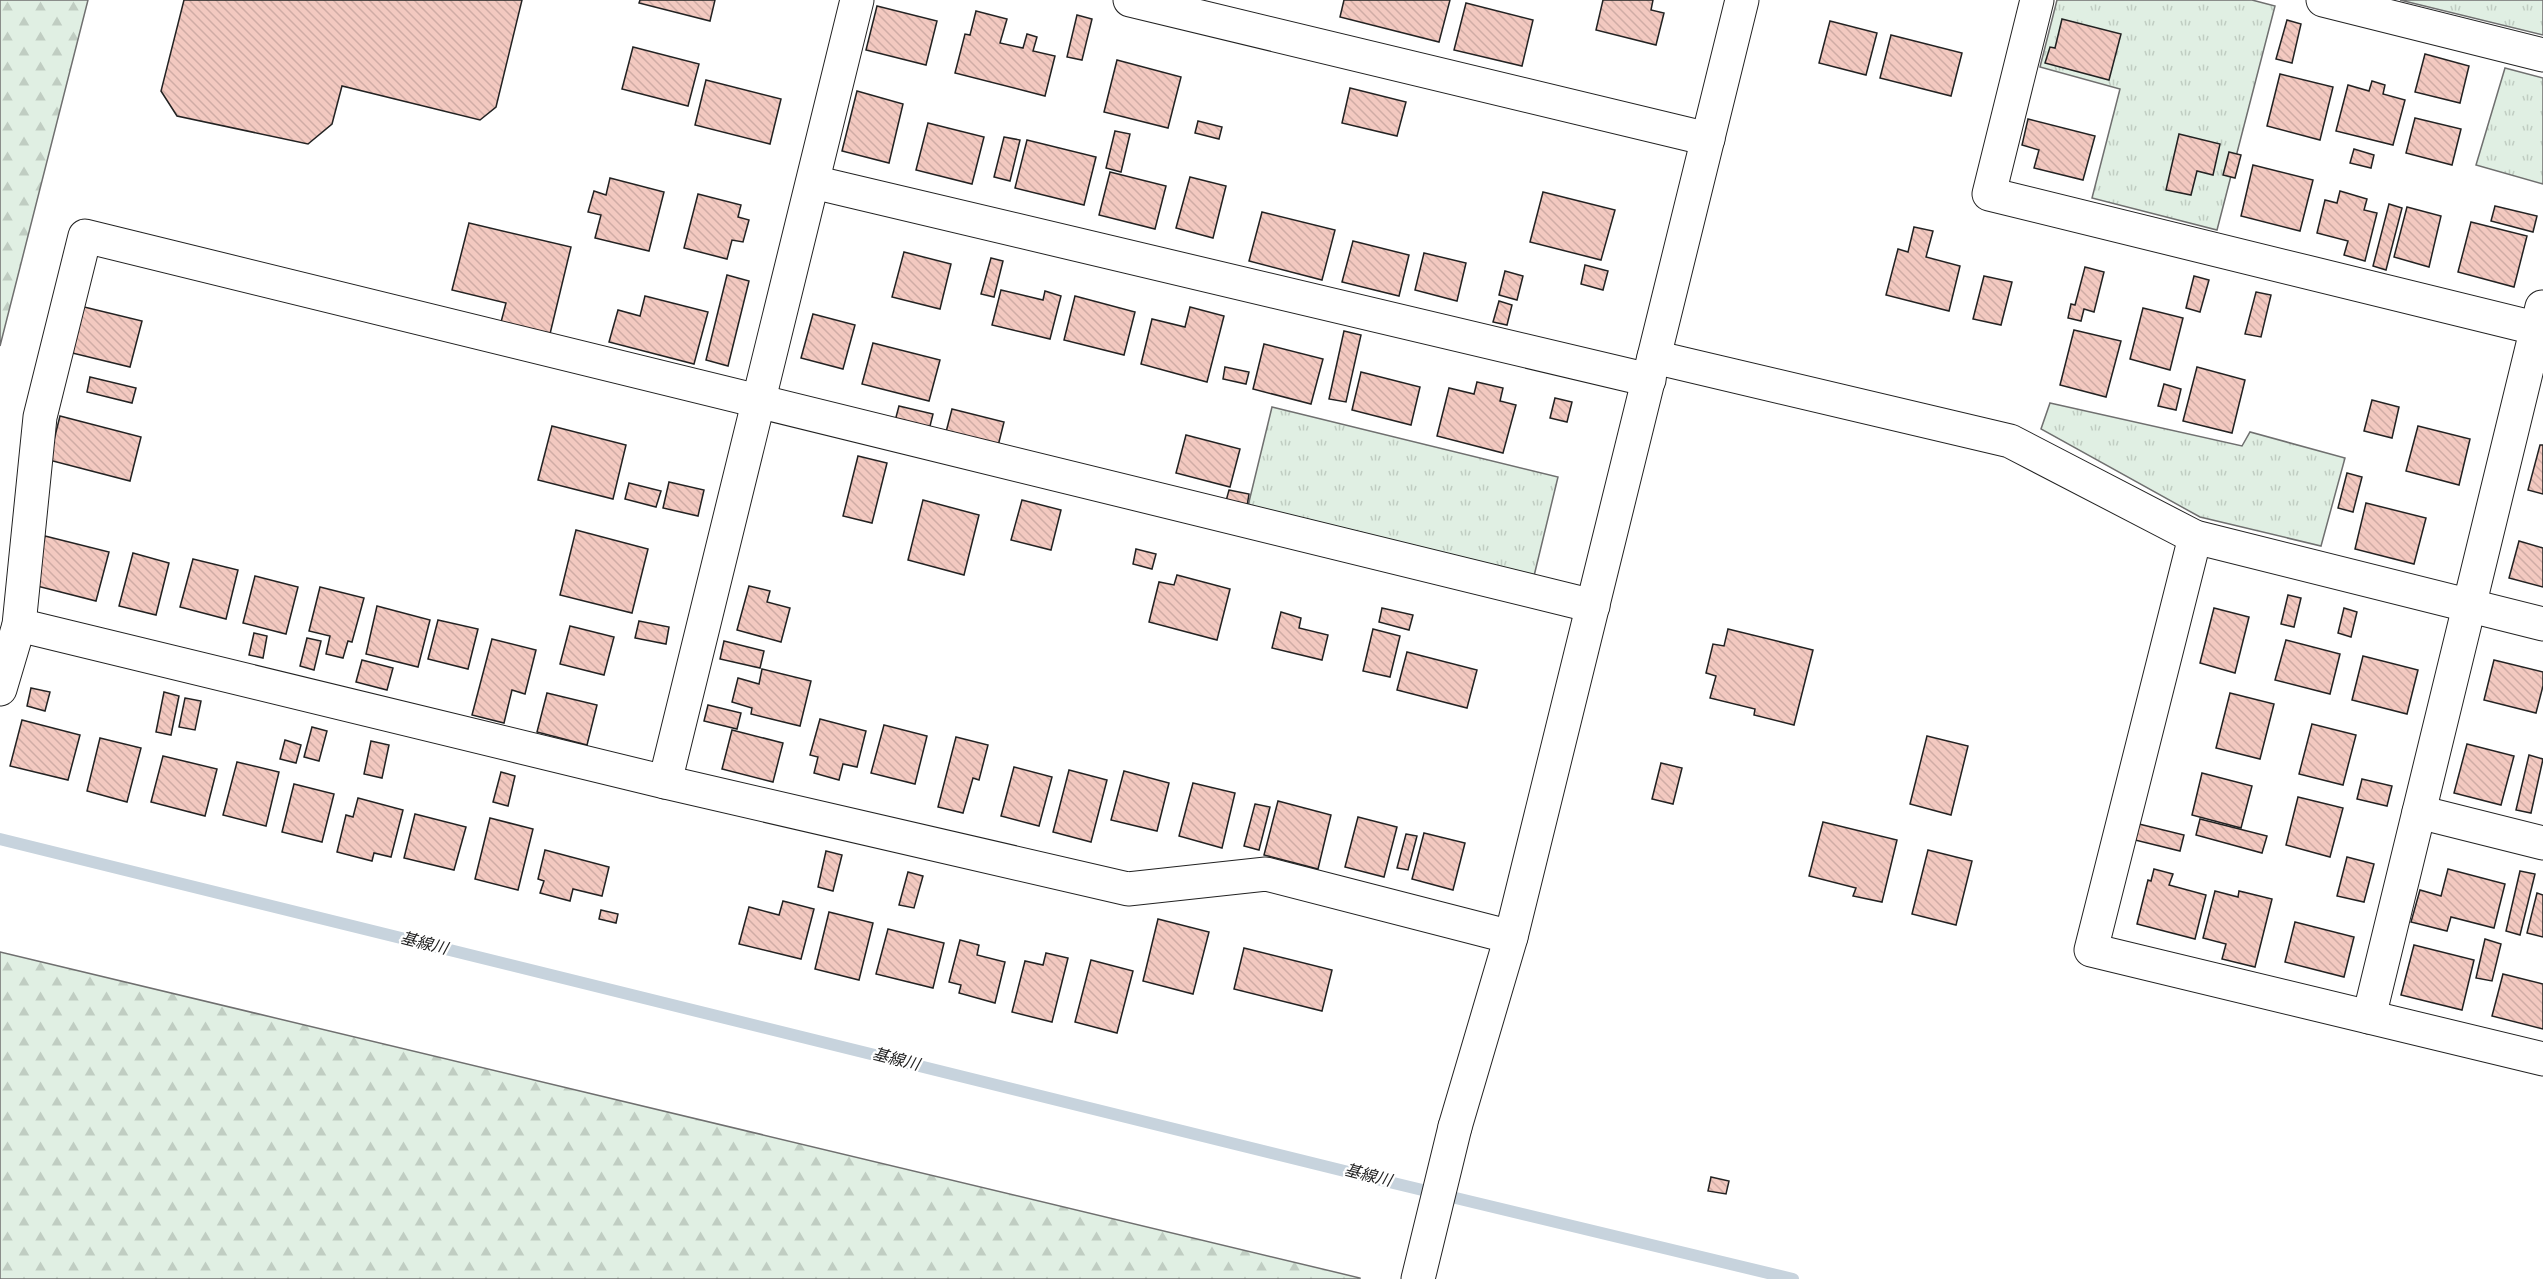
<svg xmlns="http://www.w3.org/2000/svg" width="2543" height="1279" font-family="Figtree,'Noto Sans JP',sans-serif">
  <defs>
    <pattern id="grass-tufts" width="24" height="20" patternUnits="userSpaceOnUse" patternTransform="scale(1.5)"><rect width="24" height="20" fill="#e0efe3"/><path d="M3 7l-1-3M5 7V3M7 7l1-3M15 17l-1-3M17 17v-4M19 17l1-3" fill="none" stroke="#c0cdc2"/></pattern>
    <pattern id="forest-firs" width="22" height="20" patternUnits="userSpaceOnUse" patternTransform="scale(1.5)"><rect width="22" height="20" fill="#e0efe3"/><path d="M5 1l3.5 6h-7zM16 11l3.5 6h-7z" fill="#c0cdc2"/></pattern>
    <pattern id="building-back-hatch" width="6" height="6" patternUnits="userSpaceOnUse" patternTransform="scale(1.5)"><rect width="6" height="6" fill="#f3c9c0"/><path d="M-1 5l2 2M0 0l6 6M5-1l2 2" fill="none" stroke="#d0aca5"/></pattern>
  </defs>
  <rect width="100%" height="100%" fill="#fff"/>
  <g fill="url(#grass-tufts)" stroke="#6f6f6f" stroke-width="1.5">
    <path d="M 2057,0 L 2252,0 L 2275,6 L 2217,230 L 2092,198 L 2120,89 L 2040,67 Z"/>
    <path d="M 2400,0 L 2543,0 L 2543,35 Z"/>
    <path d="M 2505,68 L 2543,78 L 2543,184 L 2476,165 Z"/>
    <path d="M 2050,403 L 2242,446 L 2250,432 L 2345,458 L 2321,546 L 2200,517 L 2041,429 Z"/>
    <path d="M 1272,407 L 1558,477 L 1534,576 L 1248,506 Z"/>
  </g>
  <g fill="url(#forest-firs)" stroke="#6f6f6f" stroke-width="1.5">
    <path d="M 0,0 L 88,0 L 0,346 Z"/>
    <path d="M 0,952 L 1360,1278 L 1360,1279 L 0,1279 Z"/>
  </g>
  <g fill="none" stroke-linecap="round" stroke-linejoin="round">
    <path stroke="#c7d3dd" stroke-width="12" d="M 0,839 L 1385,1181 L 1793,1279"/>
  </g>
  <g fill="url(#building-back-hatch)" stroke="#222" stroke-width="1.5">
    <path d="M 184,0 L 522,0 L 496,107 L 480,120 L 342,86 L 332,124 L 308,144 L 177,116 L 161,91 Z"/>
    <path d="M 640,0 L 715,0 L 710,21 L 639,3 Z"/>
    <path d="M 1344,0 L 1450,0 L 1439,42 L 1340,17 Z"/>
    <path d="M 1603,0 L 1653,0 L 1651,10 L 1664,13 L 1656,45 L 1596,30 Z"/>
    <path d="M 1466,3 L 1533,20 L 1522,66 L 1454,50 Z"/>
    <path d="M 877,6 L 937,21 L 926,65 L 866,50 Z"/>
    <path d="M 976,11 L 1007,19 L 1000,43 L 1023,48 L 1027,34 L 1037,37 L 1033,51 L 1055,56 L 1045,96 L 955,73 L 965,34 L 970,35 Z"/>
    <path d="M 1077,15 L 1092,19 L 1082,60 L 1067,57 Z"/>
    <path d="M 2062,19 L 2121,34 L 2109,80 L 2045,63 L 2050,47 L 2055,48 Z"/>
    <path d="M 2287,20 L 2301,24 L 2292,63 L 2276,59 Z"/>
    <path d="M 1830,21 L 1877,33 L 1866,75 L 1819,63 Z"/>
    <path d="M 1891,35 L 1962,53 L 1951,96 L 1880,78 Z"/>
    <path d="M 633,47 L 699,64 L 688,106 L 622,89 Z"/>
    <path d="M 2425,54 L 2469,66 L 2460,103 L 2415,92 Z"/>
    <path d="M 1117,60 L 1181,77 L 1168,128 L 1104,112 Z"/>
    <path d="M 2280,74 L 2333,87 L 2320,140 L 2267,126 Z"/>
    <path d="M 706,80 L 781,99 L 770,144 L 695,125 Z"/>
    <path d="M 2372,81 L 2385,85 L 2383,94 L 2405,100 L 2393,145 L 2336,131 L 2348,85 L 2369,91 Z"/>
    <path d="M 1350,88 L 1406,102 L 1397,136 L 1342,123 Z"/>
    <path d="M 857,91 L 903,104 L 889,163 L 842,151 Z"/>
    <path d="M 2415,118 L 2461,129 L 2452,165 L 2406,153 Z"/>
    <path d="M 2028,119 L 2095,136 L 2083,180 L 2034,168 L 2039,150 L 2022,145 Z"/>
    <path d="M 1198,121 L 1222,127 L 1219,139 L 1195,133 Z"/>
    <path d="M 928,123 L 984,137 L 972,184 L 916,170 Z"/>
    <path d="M 1115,131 L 1130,134 L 1121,172 L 1106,168 Z"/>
    <path d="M 2179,134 L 2220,144 L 2213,175 L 2197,171 L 2191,195 L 2166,190 Z"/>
    <path d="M 1004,137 L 1020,140 L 1010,181 L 994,177 Z"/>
    <path d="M 1027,140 L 1096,157 L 1084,205 L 1015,188 Z"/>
    <path d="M 2354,149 L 2374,155 L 2371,168 L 2350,163 Z"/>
    <path d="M 2229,152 L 2241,155 L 2235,178 L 2223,175 Z"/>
    <path d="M 2253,165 L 2313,180 L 2300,231 L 2241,216 Z"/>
    <path d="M 1110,172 L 1166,186 L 1155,229 L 1099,215 Z"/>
    <path d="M 1190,177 L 1226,186 L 1213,238 L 1176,228 Z"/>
    <path d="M 610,178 L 664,192 L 649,251 L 595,238 L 601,215 L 588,212 L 594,191 L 606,195 Z"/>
    <path d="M 2340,191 L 2367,199 L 2364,210 L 2377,213 L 2365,261 L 2344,255 L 2348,241 L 2317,233 L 2325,200 L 2337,203 Z"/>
    <path d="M 1543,192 L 1615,210 L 1601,260 L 1530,242 Z"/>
    <path d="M 698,194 L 741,205 L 738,217 L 749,220 L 743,242 L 732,240 L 727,259 L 684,248 Z"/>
    <path d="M 2389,204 L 2402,208 L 2386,270 L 2373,266 Z"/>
    <path d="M 2495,206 L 2537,216 L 2533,232 L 2491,221 Z"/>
    <path d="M 2407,207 L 2441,216 L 2429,267 L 2394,257 Z"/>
    <path d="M 1262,212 L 1335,230 L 1322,280 L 1249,261 Z"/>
    <path d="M 2471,222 L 2527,236 L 2514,287 L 2458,272 Z"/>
    <path d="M 469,223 L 571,247 L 549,338 L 500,326 L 506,303 L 452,290 Z"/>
    <path d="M 1914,227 L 1933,231 L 1926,257 L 1960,266 L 1949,311 L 1886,295 L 1898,249 L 1908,252 Z"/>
    <path d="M 1353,241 L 1409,255 L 1399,296 L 1342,282 Z"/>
    <path d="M 904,252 L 951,264 L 940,309 L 892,297 Z"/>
    <path d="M 1424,253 L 1466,263 L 1457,301 L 1415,290 Z"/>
    <path d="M 991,258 L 1003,261 L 994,297 L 981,294 Z"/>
    <path d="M 1585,265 L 1608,271 L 1603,290 L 1581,284 Z"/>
    <path d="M 2085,267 L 2104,272 L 2094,312 L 2084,309 L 2081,321 L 2068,318 L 2071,304 L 2075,305 Z"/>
    <path d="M 1505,271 L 1523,276 L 1517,300 L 1499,295 Z"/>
    <path d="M 727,275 L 749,281 L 728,366 L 706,360 Z"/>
    <path d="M 1984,276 L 2012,282 L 2001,325 L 1973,319 Z"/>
    <path d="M 2194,276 L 2209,280 L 2200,312 L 2186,308 Z"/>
    <path d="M 1001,290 L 1043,300 L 1045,291 L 1061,296 L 1050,339 L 992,325 Z"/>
    <path d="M 2256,292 L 2271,295 L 2261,337 L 2245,334 Z"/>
    <path d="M 645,296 L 708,312 L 694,364 L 609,342 L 618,310 L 640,316 Z"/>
    <path d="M 1075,296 L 1135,312 L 1124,355 L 1064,340 Z"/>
    <path d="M 1499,301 L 1512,305 L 1507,325 L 1493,322 Z"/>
    <path d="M 76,305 L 142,321 L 130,367 L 64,351 Z"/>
    <path d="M 1190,307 L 1224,316 L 1207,382 L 1141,364 L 1152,319 L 1185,327 Z"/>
    <path d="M 2143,308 L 2183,318 L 2170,370 L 2130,359 Z"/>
    <path d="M 813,314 L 855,325 L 843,369 L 801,358 Z"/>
    <path d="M 2074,330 L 2121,341 L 2106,397 L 2060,385 Z"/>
    <path d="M 1344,331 L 1361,335 L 1346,402 L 1329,399 Z"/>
    <path d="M 873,343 L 940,360 L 929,401 L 862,384 Z"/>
    <path d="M 1264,344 L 1323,359 L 1311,404 L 1253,389 Z"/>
    <path d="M 1225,367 L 1249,372 L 1246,384 L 1223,379 Z"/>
    <path d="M 2197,367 L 2245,380 L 2232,433 L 2183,421 Z"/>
    <path d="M 1361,372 L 1420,387 L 1411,425 L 1352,410 Z"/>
    <path d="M 90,377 L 136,388 L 132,403 L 87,392 Z"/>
    <path d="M 1477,382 L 1503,388 L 1500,401 L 1516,405 L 1503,453 L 1437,436 L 1449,388 L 1474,394 Z"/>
    <path d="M 2164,384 L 2181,389 L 2176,410 L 2158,406 Z"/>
    <path d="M 1555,398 L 1572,402 L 1567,422 L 1550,418 Z"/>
    <path d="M 2372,400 L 2399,407 L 2392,438 L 2364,431 Z"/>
    <path d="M 899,406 L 933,414 L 929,430 L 895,421 Z"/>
    <path d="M 952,409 L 1004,422 L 998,446 L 946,432 Z"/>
    <path d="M 60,416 L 141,437 L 130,481 L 49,460 Z"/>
    <path d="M 552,426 L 626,445 L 613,499 L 538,480 Z"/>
    <path d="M 2418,426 L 2470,439 L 2459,485 L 2406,471 Z"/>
    <path d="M 1186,435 L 1240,449 L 1230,487 L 1176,473 Z"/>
    <path d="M 2540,445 L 2543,445 L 2543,494 L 2528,490 Z"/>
    <path d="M 858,456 L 887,463 L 872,523 L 843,516 Z"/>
    <path d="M 2347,473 L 2362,477 L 2353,512 L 2338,508 Z"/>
    <path d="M 669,482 L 704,490 L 698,516 L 663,508 Z"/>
    <path d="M 629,483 L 661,491 L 656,507 L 625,499 Z"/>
    <path d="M 1229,490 L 1249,494 L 1247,506 L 1226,501 Z"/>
    <path d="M 923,500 L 979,515 L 964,575 L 908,560 Z"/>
    <path d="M 1022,500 L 1061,510 L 1051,550 L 1011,540 Z"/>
    <path d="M 2366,503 L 2426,518 L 2414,564 L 2355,549 Z"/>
    <path d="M 576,530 L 648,549 L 632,613 L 560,595 Z"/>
    <path d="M 45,536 L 109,552 L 96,601 L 33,585 Z"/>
    <path d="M 2519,541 L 2543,548 L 2543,587 L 2509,578 Z"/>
    <path d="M 1136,549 L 1156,554 L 1152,569 L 1133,564 Z"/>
    <path d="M 133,553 L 169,563 L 156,615 L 119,606 Z"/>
    <path d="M 193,559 L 238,570 L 226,619 L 180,607 Z"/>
    <path d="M 1177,575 L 1230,589 L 1217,640 L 1149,622 L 1159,582 L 1174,585 Z"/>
    <path d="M 255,576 L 298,587 L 286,634 L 243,623 Z"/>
    <path d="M 749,586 L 770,591 L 767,602 L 790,608 L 781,642 L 737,630 Z"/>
    <path d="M 320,587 L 364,598 L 352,642 L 348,641 L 343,658 L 326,654 L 330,636 L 309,631 Z"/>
    <path d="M 2288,595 L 2301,598 L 2294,627 L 2281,624 Z"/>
    <path d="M 377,606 L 430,620 L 418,667 L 366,654 Z"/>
    <path d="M 1382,608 L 1413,615 L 1409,630 L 1379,622 Z"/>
    <path d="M 2214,608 L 2249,617 L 2235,673 L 2200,663 Z"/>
    <path d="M 2344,608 L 2357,612 L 2351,637 L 2338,633 Z"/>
    <path d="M 1281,612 L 1301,618 L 1299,628 L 1328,635 L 1322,660 L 1272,648 Z"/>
    <path d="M 438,620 L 478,629 L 468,669 L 428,659 Z"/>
    <path d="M 639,621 L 669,627 L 666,644 L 635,638 Z"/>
    <path d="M 570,626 L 614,637 L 604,675 L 560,664 Z"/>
    <path d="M 1373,629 L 1400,636 L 1390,677 L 1363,671 Z"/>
    <path d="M 1728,629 L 1813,650 L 1794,725 L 1754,715 L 1755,709 L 1710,698 L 1716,676 L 1706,673 L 1713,644 L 1724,646 Z"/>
    <path d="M 254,633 L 267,636 L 263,658 L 249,655 Z"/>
    <path d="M 307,638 L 321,641 L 314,670 L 300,666 Z"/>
    <path d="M 492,639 L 536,650 L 525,694 L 512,690 L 504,723 L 472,715 Z"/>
    <path d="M 2286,640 L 2340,654 L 2330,694 L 2275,680 Z"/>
    <path d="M 724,641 L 764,651 L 760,668 L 720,659 Z"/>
    <path d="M 1407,652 L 1477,670 L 1467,708 L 1397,690 Z"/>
    <path d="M 2363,656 L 2418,670 L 2407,714 L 2352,700 Z"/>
    <path d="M 362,660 L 393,668 L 387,690 L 356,682 Z"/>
    <path d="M 2494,660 L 2543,672 L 2543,686 L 2536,713 L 2484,700 Z"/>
    <path d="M 762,669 L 811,681 L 800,726 L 751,714 L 752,708 L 732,702 L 738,678 L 759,684 Z"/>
    <path d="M 31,688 L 50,692 L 45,711 L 27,706 Z"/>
    <path d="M 164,692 L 179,696 L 171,735 L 156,732 Z"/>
    <path d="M 547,693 L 597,705 L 587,745 L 537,732 Z"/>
    <path d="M 2230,693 L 2274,704 L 2260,759 L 2216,748 Z"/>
    <path d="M 185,698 L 201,701 L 195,730 L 179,727 Z"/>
    <path d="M 708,705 L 741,713 L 737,729 L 704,721 Z"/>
    <path d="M 820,719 L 866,731 L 857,767 L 843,764 L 839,780 L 814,773 L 818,757 L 810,755 Z"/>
    <path d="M 22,720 L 80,735 L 68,780 L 10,766 Z"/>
    <path d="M 2312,724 L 2356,735 L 2343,785 L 2299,774 Z"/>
    <path d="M 884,725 L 927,736 L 915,784 L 871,773 Z"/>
    <path d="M 312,727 L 327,731 L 319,761 L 304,757 Z"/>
    <path d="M 732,730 L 783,743 L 773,782 L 722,769 Z"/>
    <path d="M 1927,736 L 1968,746 L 1951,815 L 1910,804 Z"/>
    <path d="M 956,737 L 988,745 L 979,780 L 973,778 L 963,813 L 938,807 Z"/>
    <path d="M 100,738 L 141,748 L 127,802 L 87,791 Z"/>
    <path d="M 285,740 L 301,745 L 296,763 L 280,759 Z"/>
    <path d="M 371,741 L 389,745 L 382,778 L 364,774 Z"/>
    <path d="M 2467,744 L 2514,756 L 2501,805 L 2454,793 Z"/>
    <path d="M 2529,755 L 2543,759 L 2531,813 L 2516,810 Z"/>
    <path d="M 163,756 L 217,769 L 205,816 L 151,802 Z"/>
    <path d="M 237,762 L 279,772 L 266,826 L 223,815 Z"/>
    <path d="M 1661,763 L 1682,768 L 1673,804 L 1652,799 Z"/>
    <path d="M 1014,767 L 1052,777 L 1039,826 L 1001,816 Z"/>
    <path d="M 1069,770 L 1107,780 L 1091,842 L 1053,832 Z"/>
    <path d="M 1124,771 L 1169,783 L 1157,831 L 1111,820 Z"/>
    <path d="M 501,772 L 515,776 L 508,806 L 493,802 Z"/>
    <path d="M 2202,773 L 2252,786 L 2241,828 L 2192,815 Z"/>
    <path d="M 2362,779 L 2392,786 L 2387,806 L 2357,799 Z"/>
    <path d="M 1193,783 L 1235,793 L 1222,848 L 1179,836 Z"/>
    <path d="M 294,784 L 334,794 L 322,842 L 282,832 Z"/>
    <path d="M 2298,797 L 2343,808 L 2330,857 L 2286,845 Z"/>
    <path d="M 358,798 L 403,810 L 391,857 L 374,853 L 372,861 L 337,852 L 346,815 L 353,817 Z"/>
    <path d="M 1278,801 L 1331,815 L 1318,869 L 1264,855 Z"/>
    <path d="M 1255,804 L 1270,807 L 1259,850 L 1244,846 Z"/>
    <path d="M 415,814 L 466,827 L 454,870 L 404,858 Z"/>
    <path d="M 1358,817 L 1397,827 L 1384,877 L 1345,867 Z"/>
    <path d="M 490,818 L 533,829 L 518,890 L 475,879 Z"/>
    <path d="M 2200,819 L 2267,836 L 2262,853 L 2196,835 Z"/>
    <path d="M 1823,822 L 1897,840 L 1882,902 L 1853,896 L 1856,888 L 1809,876 Z"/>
    <path d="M 2139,824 L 2184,835 L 2180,851 L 2135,840 Z"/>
    <path d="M 1424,833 L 1465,843 L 1453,890 L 1412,879 Z"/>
    <path d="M 1406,834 L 1417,836 L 1408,870 L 1397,868 Z"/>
    <path d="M 545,850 L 609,867 L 602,896 L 573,889 L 570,901 L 540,893 L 544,881 L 538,879 Z"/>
    <path d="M 1928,850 L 1972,861 L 1956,925 L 1912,914 Z"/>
    <path d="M 826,851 L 842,855 L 833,891 L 818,887 Z"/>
    <path d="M 2347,857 L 2374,864 L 2364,902 L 2337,896 Z"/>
    <path d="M 2154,869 L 2173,874 L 2169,885 L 2206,895 L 2195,939 L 2137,924 L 2148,880 L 2151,881 Z"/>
    <path d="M 2448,869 L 2505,884 L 2494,928 L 2451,917 L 2447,931 L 2411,922 L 2420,890 L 2441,896 Z"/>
    <path d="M 2520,871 L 2535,874 L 2520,935 L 2506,931 Z"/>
    <path d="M 908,872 L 923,876 L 914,908 L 899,905 Z"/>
    <path d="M 2215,891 L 2238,897 L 2239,891 L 2272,899 L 2255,967 L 2222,959 L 2226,944 L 2203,938 Z"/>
    <path d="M 2537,893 L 2543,895 L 2543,937 L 2527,933 Z"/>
    <path d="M 783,901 L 814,909 L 801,959 L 739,944 L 749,907 L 779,915 Z"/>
    <path d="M 601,910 L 618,914 L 616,923 L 599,919 Z"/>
    <path d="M 829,912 L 873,923 L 859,980 L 815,969 Z"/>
    <path d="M 1158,919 L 1209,932 L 1193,994 L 1143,981 Z"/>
    <path d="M 2295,922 L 2354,937 L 2344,977 L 2285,962 Z"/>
    <path d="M 888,929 L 944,943 L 933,988 L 876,974 Z"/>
    <path d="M 2485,939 L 2501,944 L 2492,981 L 2476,978 Z"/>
    <path d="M 960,940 L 979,945 L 977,955 L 1005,962 L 995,1003 L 959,993 L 961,985 L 949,982 Z"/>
    <path d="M 2414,945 L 2474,960 L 2462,1010 L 2401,995 Z"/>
    <path d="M 1244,948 L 1332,970 L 1322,1011 L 1234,989 Z"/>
    <path d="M 1046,953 L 1068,958 L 1052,1022 L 1012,1012 L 1025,961 L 1043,965 Z"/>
    <path d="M 1091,960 L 1133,971 L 1117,1033 L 1075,1022 Z"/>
    <path d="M 2503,974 L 2543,984 L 2543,1029 L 2492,1016 Z"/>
    <path d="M 1711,1177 L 1729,1181 L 1726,1194 L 1708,1191 Z"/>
  </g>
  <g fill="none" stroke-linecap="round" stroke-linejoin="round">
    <g stroke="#222" stroke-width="35">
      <g id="street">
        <path d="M 1130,0 L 1708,139"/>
        <path d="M 2037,0 L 1989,194 L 2543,330"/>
        <path d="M 2323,0 L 2543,55"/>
        <path d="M 813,182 L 1649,380"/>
        <path d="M 1654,357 L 2010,441 L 2195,537 L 2543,624"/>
        <path d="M 2195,537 L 2091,950 L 2543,1059"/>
        <path d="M 19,625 L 665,782 L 1128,889 L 1266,874 L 1511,937"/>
        <path d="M 0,689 L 19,625 L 40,417 L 85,236 L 1593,606"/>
        <path d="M 665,782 L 857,0"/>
        <path d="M 2419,812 L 2543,843"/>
        <path d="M 2369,1017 L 2542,307"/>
        <path d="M 1418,1279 L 1455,1127"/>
      </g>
    </g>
    <g stroke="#222" stroke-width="35">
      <path id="secondary" d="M 1455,1127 L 1511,937 L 1742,0"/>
    </g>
    <use href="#street" stroke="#fff" stroke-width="33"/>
    <use href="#secondary" stroke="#fff" stroke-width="33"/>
  </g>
  <g text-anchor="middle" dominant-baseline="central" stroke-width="4.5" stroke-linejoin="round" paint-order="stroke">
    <g font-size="16" font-style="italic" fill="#222" stroke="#fff">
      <text transform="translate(424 943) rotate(14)">基線川</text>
      <text transform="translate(896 1059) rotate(14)">基線川</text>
      <text transform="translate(1368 1175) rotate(14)">基線川</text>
    </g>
  </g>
</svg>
